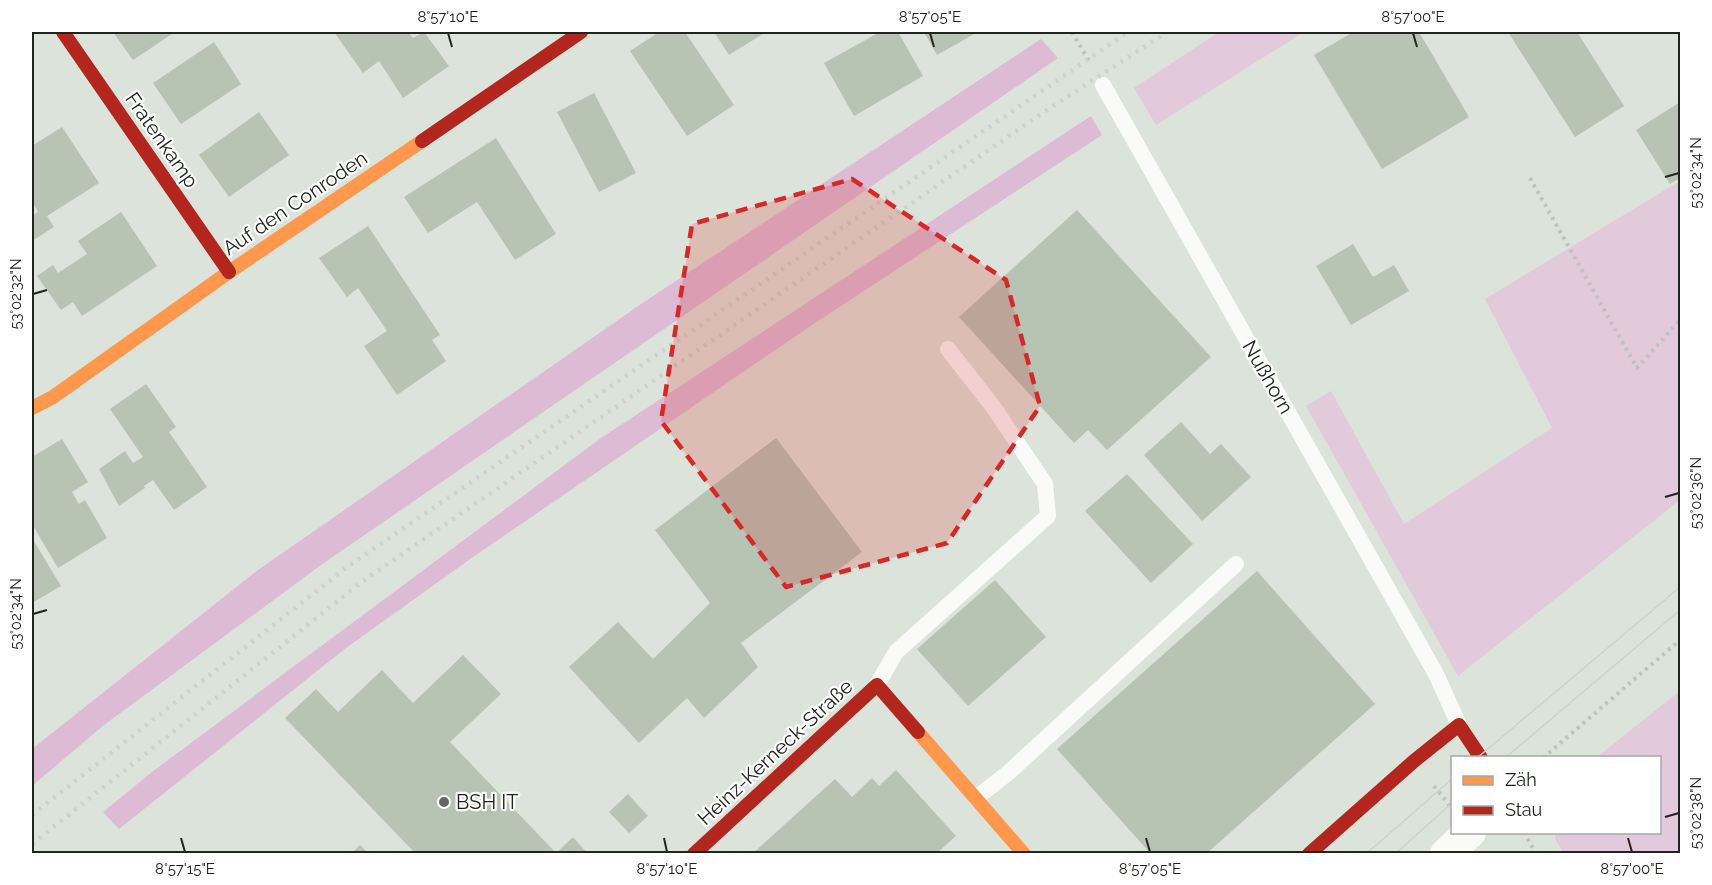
<svg xmlns="http://www.w3.org/2000/svg" width="1712" height="885" font-family="Raleway,sans-serif">
  <rect width="100%" height="100%" fill="#dce3da"/>
  <g fill="#e2c9dc">
    <path d="M 1219,32 L 1304,32 L 1156,125 L 1134,88 Z"/>
    <path d="M 1680,181 L 1680,500 L 1458,676 L 1306,406 L 1331,391 L 1404,524 L 1552,428 L 1485,299 Z"/>
    <path d="M 1680,691 L 1680,853 L 1563,853 L 1555,838 L 1556,833 L 1660,832 L 1660,758 L 1597,757 Z"/>
  </g>
  <g fill="#ddbbd5">
    <path d="M 1041,39 L 1058,58 L 321,565 L 104,725 L 32,786 L 32,749 L 258,570 L 644,302 Z"/>
    <path d="M 1091,116 L 1102,135 L 809,327 L 473,557 L 346,648 L 119,829 L 103,812 L 152,772 L 601,438 Z"/>
  </g>
  <g fill="#b7c4b4">
    <path d="M 113,32 L 175,32 L 133,60 Z"/>
    <path d="M 334,32 L 408,32 L 413,38 L 424,32 L 449,66 L 403,98 L 379,61 L 363,73 Z"/>
    <path d="M 659,32 L 685,32 L 734,105 L 687,136 L 630,51 Z"/>
    <path d="M 714,32 L 766,32 L 729,55 Z"/>
    <path d="M 880,32 L 898,32 L 923,76 L 854,116 L 824,63 Z"/>
    <path d="M 924,32 L 975,32 L 976,33 L 937,55 Z"/>
    <path d="M 1353,32 L 1419,32 L 1469,117 L 1382,169 L 1314,55 Z"/>
    <path d="M 1508,32 L 1577,32 L 1624,106 L 1575,137 Z"/>
    <path d="M 214,42 L 241,84 L 181,124 L 153,83 Z"/>
    <path d="M 594,93 L 636,173 L 599,192 L 557,112 Z"/>
    <path d="M 1680,102 L 1680,178 L 1670,184 L 1636,130 Z"/>
    <path d="M 259,112 L 289,155 L 229,197 L 199,155 Z"/>
    <path d="M 62,127 L 99,183 L 47,216 L 54,227 L 32,241 L 32,216 L 38,212 L 32,201 L 32,146 Z"/>
    <path d="M 496,138 L 556,234 L 515,260 L 477,202 L 428,233 L 404,197 Z"/>
    <path d="M 1077,210 L 1211,357 L 1107,450 L 1088,430 L 1074,443 L 959,317 Z"/>
    <path d="M 121,212 L 157,266 L 82,316 L 73,302 L 61,310 L 37,276 L 53,265 L 58,273 L 87,254 L 78,241 Z"/>
    <path d="M 368,226 L 440,335 L 432,340 L 446,361 L 397,395 L 364,346 L 387,331 L 358,288 L 347,297 L 319,258 Z"/>
    <path d="M 1353,244 L 1373,277 L 1394,265 L 1409,291 L 1351,325 L 1316,266 Z"/>
    <path d="M 146,384 L 176,427 L 169,432 L 207,487 L 174,510 L 153,480 L 144,486 L 145,488 L 119,506 L 99,469 L 125,451 L 133,463 L 143,457 L 110,409 Z"/>
    <path d="M 1181,422 L 1210,454 L 1221,444 L 1251,477 L 1202,521 L 1144,455 Z"/>
    <path d="M 776,438 L 862,552 L 741,643 L 758,667 L 704,718 L 687,698 L 639,743 L 569,667 L 618,622 L 653,659 L 710,603 L 655,530 Z"/>
    <path d="M 62,439 L 88,482 L 72,492 L 79,504 L 85,500 L 107,538 L 58,568 L 32,524 L 32,457 Z"/>
    <path d="M 1127,474 L 1193,544 L 1151,583 L 1085,511 Z"/>
    <path d="M 32,538 L 61,586 L 32,603 Z"/>
    <path d="M 1257,571 L 1375,704 L 1206,854 L 1151,854 L 1057,749 Z"/>
    <path d="M 995,580 L 1046,637 L 968,706 L 917,649 Z"/>
    <path d="M 463,655 L 501,694 L 450,742 L 556,853 L 573,837 L 588,854 L 416,854 L 285,718 L 316,689 L 338,712 L 382,670 L 413,703 Z"/>
    <path d="M 896,770 L 956,836 L 936,854 L 752,854 L 835,779 L 852,797 L 872,778 L 879,786 Z"/>
    <path d="M 628,794 L 648,816 L 629,833 L 609,812 Z"/>
    <path d="M 360,845 L 369,854 L 351,854 Z"/>
  </g>
  <g fill="none" stroke-linecap="round" stroke-linejoin="round">
    <g stroke="#bfc2bf" stroke-width="4" stroke-dasharray="3 4.5" stroke-linecap="butt">
      <path d="M 1072,32 L 1090,63"/>
      <path d="M 1530,178 L 1637,368 L 1680,320"/>
      <path d="M 1543,758 L 1680,640"/>
      <path d="M 1434,786 L 1450,806"/>
      <path d="M 1524,832 L 1536,854"/>
    </g>
    <g stroke="#fafbf9" stroke-width="16">
      <path d="M 1103,85 L 1436,674 L 1459,725"/>
      <path d="M 877,685 L 896,652 L 1048,516 L 1045,484 L 994,408 L 948,349"/>
      <path d="M 976,798 L 1008,773 L 1236,564"/>
    </g>
    <path stroke="#fafbf9" stroke-width="32" d="M 1446,854 L 1470,832"/>
    <g stroke="#ff974d" stroke-width="14">
      <path d="M 32,408 L 53,397 L 229,272 L 422,141"/>
      <path d="M 918,732 L 1024,854"/>
    </g>
    <g stroke="#b3261e" stroke-width="14">
      <path d="M 63,32 L 229,272"/>
      <path d="M 422,141 L 581,32"/>
      <path d="M 694,854 L 877,685 L 918,732"/>
      <path d="M 1309,854 L 1414,761 L 1459,725 L 1481,758"/>
    </g>
    <g stroke="#cfd1cf" stroke-width="1.5">
      <path d="M 1477,758 L 1680,587"/>
      <path d="M 1505,758 L 1680,610"/>
      <path d="M 1366,854 L 1452,779"/>
      <path d="M 1395,854 L 1452,803"/>
    </g>
    <g stroke="#cfd1cf" stroke-width="4.5" stroke-dasharray="3 6" stroke-linecap="butt">
      <path d="M 32,815 L 347,567 L 1128,32"/>
      <path d="M 32,844 L 363,581 L 1041,114 L 1167,32"/>
    </g>
  </g>
  <path fill="#d62828" fill-opacity="0.2" stroke="#d62828" stroke-width="4.5" stroke-dasharray="12 8" stroke-linejoin="round" d="M 852,179 L 1006,280 L 1040,406 L 947,543 L 786,587 L 661,421 L 692,224 Z"/>
  <path fill="none" stroke="#20251e" stroke-width="2" d="M 448,33 L 452,47M 930,33 L 934,47M 1413,33 L 1417,47M 1665,177 L 1679,173M 33,294 L 47,290M 1665,497 L 1679,493M 33,614 L 47,610M 1665,817 L 1679,813M 181,838 L 185,852M 664,838 L 667,852M 1146,838 L 1150,852M 1628,838 L 1632,852"/>
  <circle fill="#626860" stroke="#fff" stroke-width="2" cx="444" cy="802" r="6"/>
  <g text-anchor="middle" dominant-baseline="central" stroke-width="4.5" stroke-linejoin="round" paint-order="stroke">
    <g font-size="20" fill="#20251e" stroke="#fff">
      <text transform="translate(162 140) rotate(55)">Fratenkamp</text>
      <text transform="translate(295 203) rotate(-34)">Auf den Conroden</text>
      <text transform="translate(1268 377) rotate(60)">Nußhorn</text>
      <text transform="translate(775 752) rotate(-43)">Heinz-Kerneck-Straße</text>
    </g>
    <g font-size="20" fill="#20251e" stroke="#fff" text-anchor="start">
      <text x="456" y="802">BSH IT</text>
    </g>
  </g>
  <rect width="1712" height="885" fill="none" stroke="#ffffff" stroke-width="66"/>
  <rect x="1451" y="756" width="210" height="78" fill="#ffffff" stroke="#a6a8a5" stroke-width="1.5"/>
  <rect x="1463" y="776" width="30" height="9" fill="#ff974d" stroke="#a6a8a5" stroke-width="1.5"/>
  <text x="1505" y="786" font-size="18" fill="#20251e">Zäh</text>
  <rect x="1463" y="806" width="30" height="9" fill="#b3261e" stroke="#a6a8a5" stroke-width="1.5"/>
  <text x="1505" y="816" font-size="18" fill="#20251e">Stau</text>
  <rect x="33" y="33" width="1646" height="819" fill="none" stroke="#20251e" stroke-width="2"/>
  <g font-size="15" text-anchor="middle" fill="#20251e">
    <text x="448" y="22">8°57'10"E</text>
    <text x="930" y="22">8°57'05"E</text>
    <text x="1413" y="22">8°57'00"E</text>
    <text transform="translate(1696 173) rotate(-90)" y="5">53°02'34"N</text>
    <text transform="translate(16 294) rotate(-90)" y="5">53°02'32"N</text>
    <text transform="translate(1696 493) rotate(-90)" y="5">53°02'36"N</text>
    <text transform="translate(16 614) rotate(-90)" y="5">53°02'34"N</text>
    <text transform="translate(1696 813) rotate(-90)" y="5">53°02'38"N</text>
    <text x="185" y="874">8°57'15"E</text>
    <text x="667" y="874">8°57'10"E</text>
    <text x="1150" y="874">8°57'05"E</text>
    <text x="1632" y="874">8°57'00"E</text>
  </g>
</svg>
